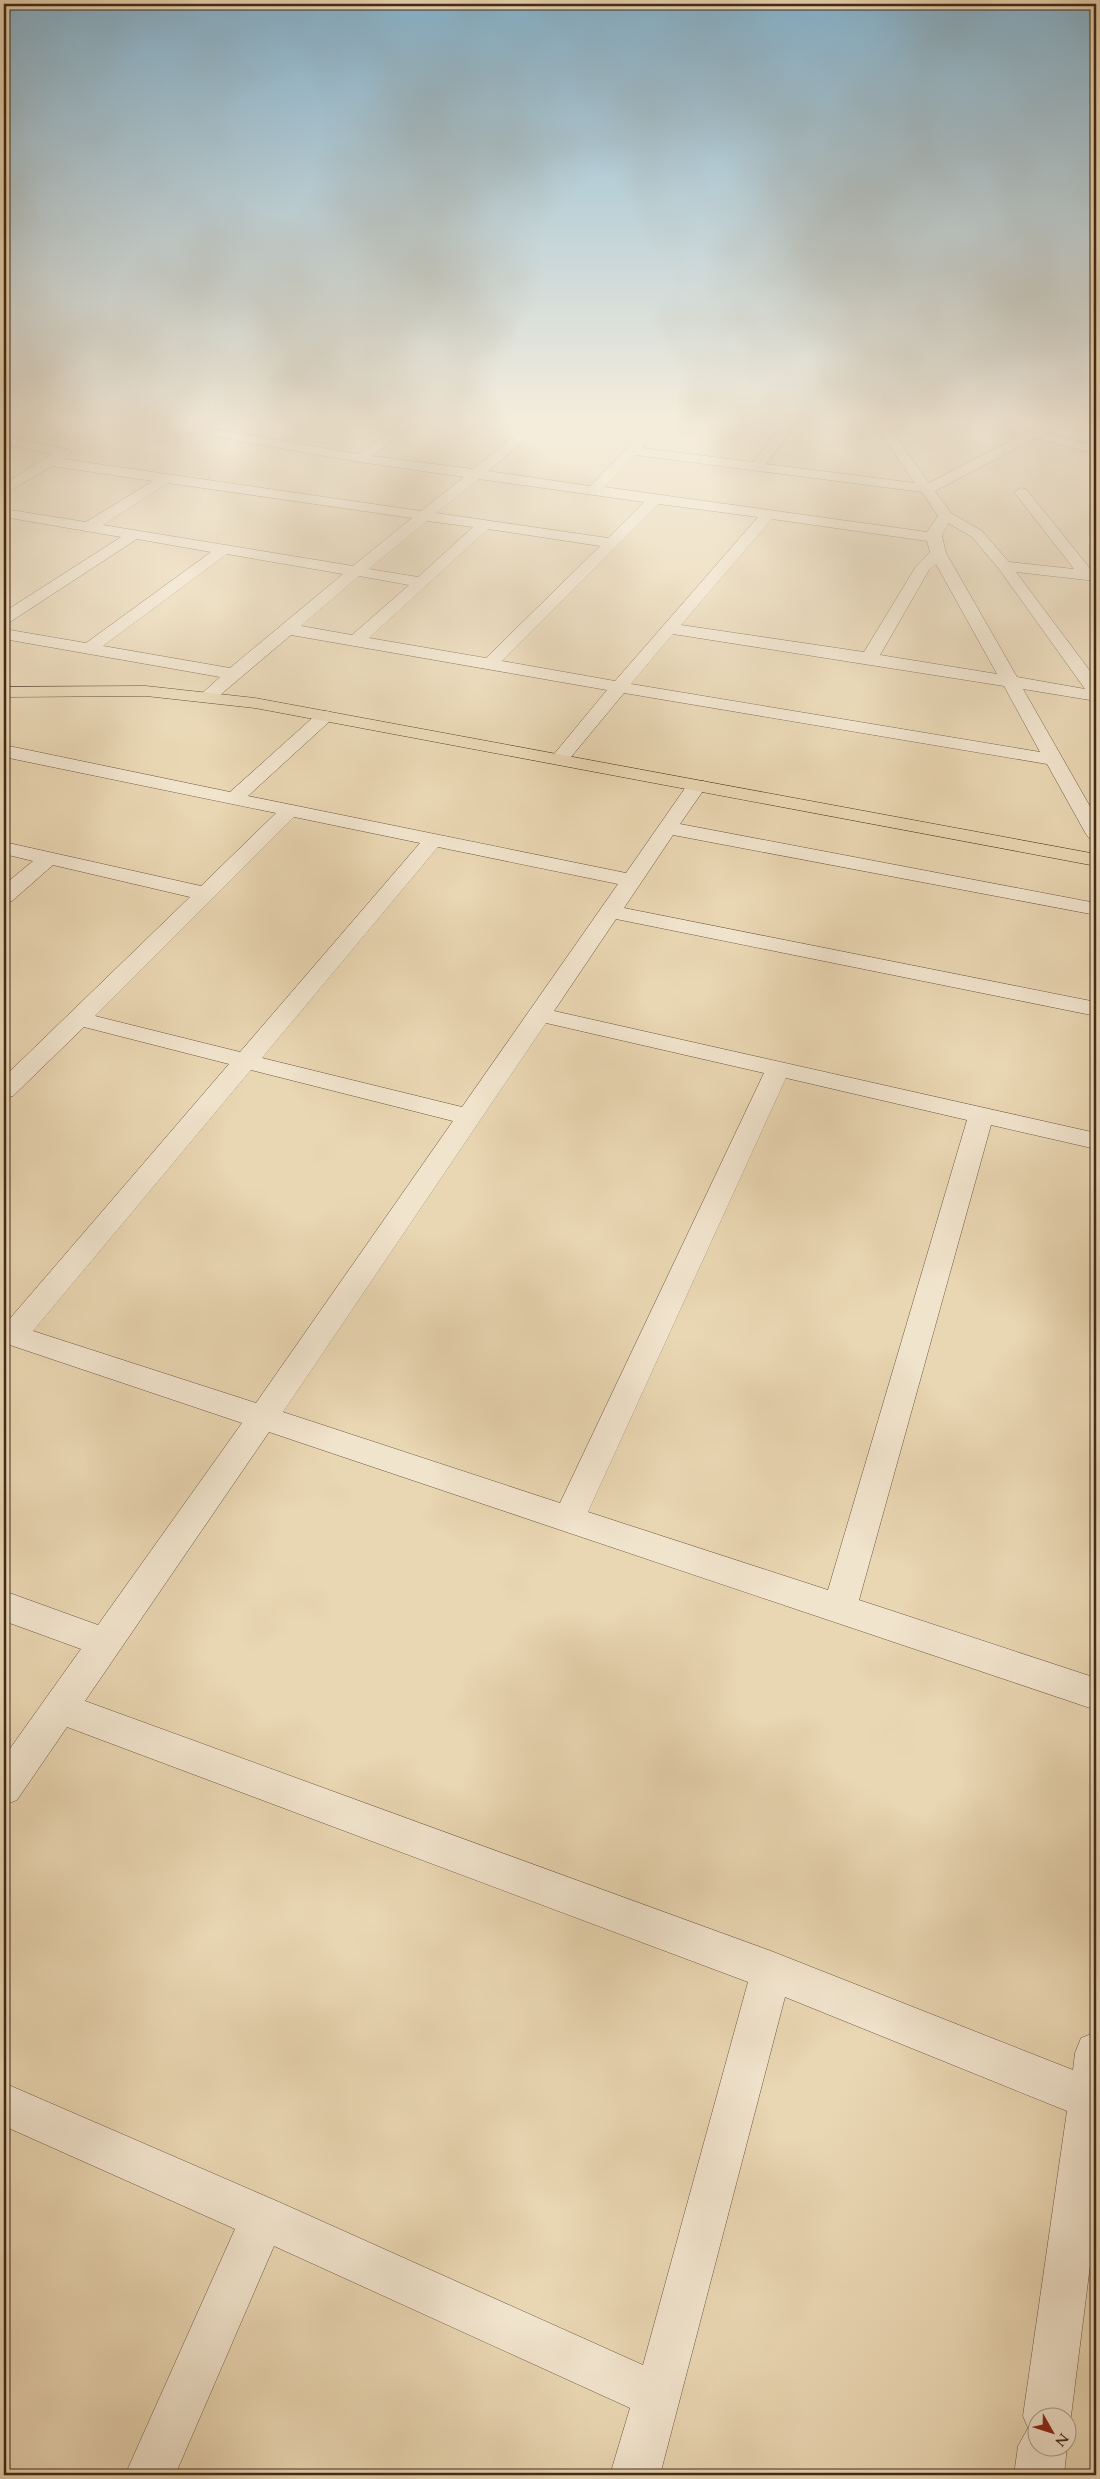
<svg xmlns="http://www.w3.org/2000/svg" width="1100" height="2479" font-family="Cardo,serif">
  <rect width="100%" height="100%" fill="#e9d6b2"/>
  <filter id="stains"><feTurbulence type="fractalNoise" baseFrequency=".004" numOctaves="4"/><feColorMatrix values="0 0 0 0 .2 0 0 0 0 .09 0 0 0 0 .02 0 0 0 .5 -.17"/></filter>
  <radialGradient id="worn" r=".72"><stop offset=".6" stop-color="#630" stop-opacity="0"/><stop offset="1" stop-color="#630" stop-opacity=".3"/></radialGradient>
  <g fill="none" stroke-linecap="round" stroke-linejoin="round">
    <g stroke="#6b553e" stroke-width="1">
      <g id="minor">
        <path d="M 130,419 L 158,419 L 358,454 L 407,419 L 421,419 L 372,456 L 473,469 L 536,419 L 550,419 L 488,471 L 590,486 L 656,419 L 669,419 L 642,448 L 754,462 L 786,419 L 799,419 L 766,464 L 915,483 L 870,419 L 883,419 L 929,483 L 1040,425 L 1043,422 L 1039,419 L 1069,419 L 1096,423 L 1096,431 L 1056,425 L 1046,433 L 1096,446 L 1096,454 L 1036,438 L 935,491 L 951,513 L 982,531 L 1009,562 L 1074,569 L 1014,492 L 1021,488 L 1026,489 L 1092,571 L 1096,571 L 1096,581 L 1016,572 L 1096,679 L 1096,701 L 1023,689 L 1096,817 L 1096,840 L 1089,838 L 1086,834 L 1047,764 L 624,693 L 566,763 L 552,763 L 550,759 L 607,690 L 291,635 L 213,701 L 201,701 L 198,697 L 220,677 L 4,639 L 4,629 L 86,643 L 211,552 L 137,539 L 10,622 L 4,624 L 4,612 L 121,537 L 4,517 L 4,509 L 86,522 L 153,481 L 52,466 L 4,494 L 4,484 L 52,454 L 4,444 L 4,436 L 69,450 L 71,453 L 63,459 L 421,511 L 464,477 L 360,462 L 136,423 ZM 635,455 L 922,492 L 938,516 L 927,532 L 604,487 ZM 479,479 L 644,502 L 608,538 L 436,513 ZM 168,483 L 412,518 L 353,566 L 103,525 ZM 659,504 L 758,517 L 615,681 L 502,661 ZM 772,519 L 927,541 L 930,552 L 915,568 L 864,652 L 681,625 ZM 427,521 L 473,527 L 418,577 L 369,569 ZM 948,523 L 972,537 L 999,569 L 1085,689 L 1017,677 L 946,553 L 942,536 ZM 488,529 L 600,546 L 486,658 L 369,638 ZM 227,554 L 343,574 L 230,668 L 103,646 ZM 936,564 L 997,674 L 880,655 L 929,570 ZM 359,576 L 409,585 L 352,635 L 301,626 ZM 673,634 L 1004,686 L 1040,752 L 631,684 Z"/>
        <path d="M 325,711 L 331,712 L 334,716 L 331,720 L 248,796 L 626,873 L 690,781 L 704,781 L 707,785 L 680,824 L 1096,903 L 1096,915 L 673,835 L 624,908 L 1096,1002 L 1096,1016 L 616,919 L 554,1011 L 1096,1133 L 1096,1149 L 991,1125 L 859,1600 L 1096,1678 L 1096,1710 L 269,1432 L 85,1701 L 771,1951 L 1073,2070 L 1075,2053 L 1081,2038 L 1096,2032 L 1096,2218 L 1071,2416 L 1068,2425 L 1068,2416 L 1038,2416 L 1038,2446 L 1067,2446 L 1064,2475 L 1014,2475 L 1018,2446 L 1028,2428 L 1023,2416 L 1067,2111 L 785,1997 L 660,2475 L 610,2475 L 630,2408 L 274,2246 L 175,2475 L 125,2475 L 235,2229 L 4,2126 L 4,2083 L 279,2202 L 643,2365 L 748,1982 L 67,1727 L 17,1800 L 4,1805 L 4,1757 L 81,1649 L 4,1621 L 4,1591 L 98,1625 L 242,1423 L 4,1343 L 4,1321 L 7,1322 L 229,1064 L 84,1027 L 13,1096 L 4,1098 L 4,1077 L 190,897 L 53,865 L 12,901 L 4,902 L 4,885 L 33,861 L 4,854 L 4,842 L 201,886 L 276,813 L 4,757 L 4,745 L 230,792 L 319,712 ZM 294,817 L 420,843 L 240,1052 L 95,1016 ZM 438,847 L 618,884 L 462,1107 L 262,1058 ZM 546,1023 L 764,1073 L 560,1503 L 283,1412 ZM 251,1070 L 453,1121 L 256,1403 L 33,1331 ZM 786,1078 L 967,1120 L 828,1590 L 588,1512 Z"/>
      </g>
    </g>
    <g stroke="#412a18" stroke-width="1">
      <path id="major" d="M 146,686 L 255,698 L 1096,854 L 1096,866 L 255,708 L 146,696 L 4,697 L 4,687 Z"/>
    </g>
    <use href="#minor" fill="#f1e4cd" fill-rule="evenodd"/>
    <use href="#major" fill="#e9d6b2" fill-rule="evenodd"/>
  </g>
  <linearGradient id="sky" x2="0" y2="1"><stop stop-color="#87b6d2"/><stop offset="0.55" stop-color="#f5eddc"/><stop offset="1" stop-color="#f5eddc" stop-opacity="0"/></linearGradient>
  <rect width="1100" height="766" fill="url(#sky)"/>
  <rect width="1100" height="2479" fill="none" stroke="#e9d6b2" stroke-width="20"/>
  <rect x="5" y="5" width="1090" height="2469" fill="none" stroke="#412a18" stroke-width="2.5"/>
  <rect x="10" y="10" width="1080" height="2459" fill="none" stroke="#412a18"/>
  <g transform="translate(1052 2432) rotate(129)"><circle r="24" fill="#f1e4cd" stroke="#ab9a85"/>
  <path d="M0-4L9 19L0 12L-9 19Z" fill="#8f2418"/>
  <text y="-8" font-size="14" font-weight="bold" text-anchor="middle" fill="#412a18">N</text>
  </g>
  <rect width="100%" height="100%" filter="url(#stains)"/>
  <rect width="100%" height="100%" fill="url(#worn)"/>
</svg>
